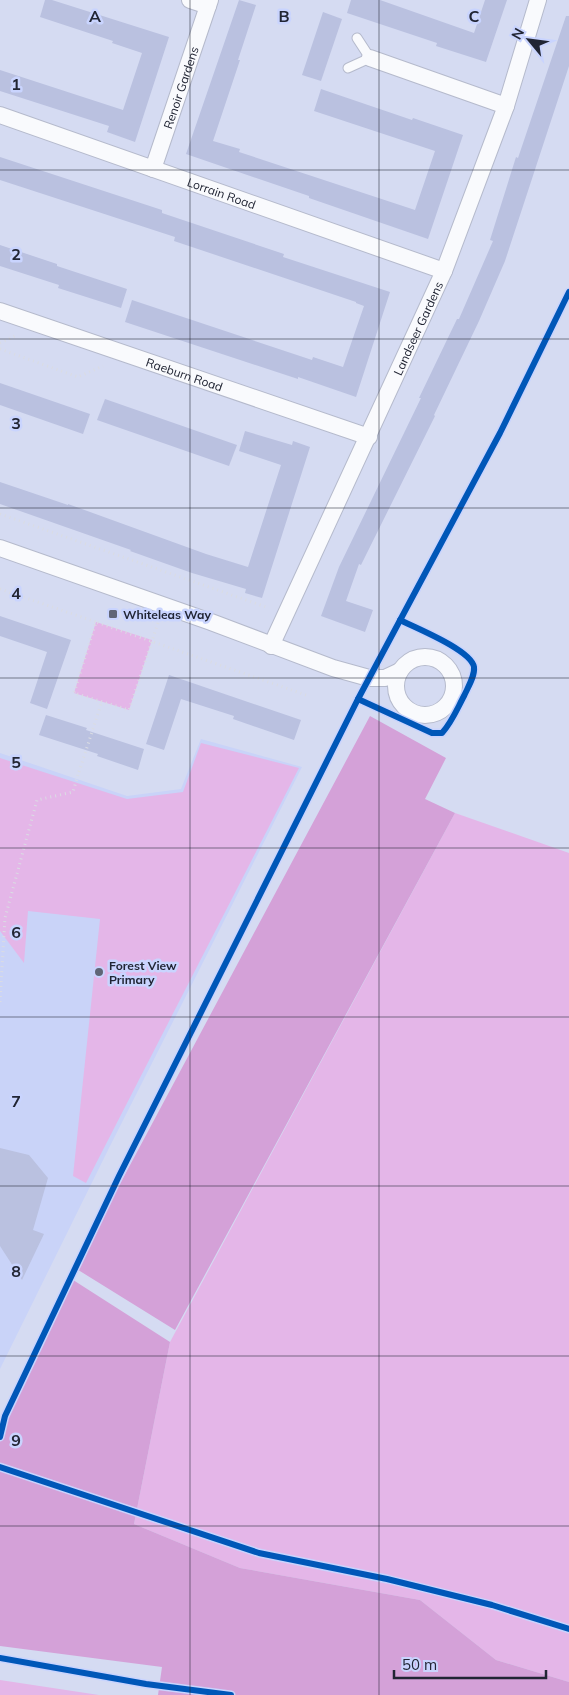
<svg xmlns="http://www.w3.org/2000/svg" width="569" height="1695" font-family="Mulish,sans-serif">
  <rect width="100%" height="100%" fill="#d5dbf2"/>
  <path fill="#c9d3f8" d="M 201,739 L 302,767 L 109,1148 L 0,1369 L 0,753 L 127,796 L 181,789 Z"/>
  <g fill="#e4b6e8">
    <path d="M 96,622 L 152,640 L 129,710 L 74,693 Z"/>
    <path d="M 201,743 L 299,768 L 86,1183 L 73,1176 L 100,919 L 28,911 L 24,963 L 0,931 L 0,758 L 127,799 L 183,792 Z"/>
    <path d="M 455,813 L 569,853 L 569,1682 L 496,1660 L 420,1600 L 240,1568 L 134,1524 L 170,1342 Z"/>
    <path d="M 0,1680 L 99,1695 L 0,1695 Z"/>
  </g>
  <g fill="#d4a1d8">
    <path d="M 370,716 L 446,758 L 425,799 L 455,813 L 175,1330 L 75,1268 Z"/>
    <path d="M 70,1278 L 170,1342 L 134,1524 L 240,1568 L 420,1600 L 496,1660 L 569,1682 L 569,1695 L 158,1695 L 162,1667 L 0,1646 L 0,1437 L 5,1416 Z"/>
  </g>
  <g fill="#bac1e0">
    <path d="M 45,0 L 52,0 L 169,37 L 135,142 L 107,132 L 109,126 L 0,91 L 0,70 L 123,110 L 142,53 L 112,43 L 113,41 L 40,17 Z"/>
    <path d="M 239,0 L 256,5 L 238,60 L 240,60 L 213,141 L 240,149 L 239,152 L 415,210 L 435,151 L 314,111 L 321,89 L 412,120 L 413,118 L 463,135 L 428,239 L 309,198 L 309,196 L 186,154 Z"/>
    <path d="M 351,0 L 380,0 L 474,33 L 485,0 L 507,0 L 486,62 L 436,46 L 437,43 L 347,13 Z"/>
    <path d="M 323,12 L 342,19 L 321,81 L 302,75 Z"/>
    <path d="M 566,16 L 569,16 L 569,66 L 505,261 L 479,321 L 434,415 L 435,416 L 361,565 L 359,564 L 346,601 L 373,610 L 365,632 L 321,616 L 339,567 L 421,398 L 419,398 L 457,319 L 459,319 L 493,241 L 490,240 L 516,157 L 518,158 Z"/>
    <path d="M 0,157 L 162,210 L 162,213 L 284,254 L 283,257 L 390,292 L 356,397 L 298,377 L 298,379 L 125,322 L 132,300 L 312,360 L 313,357 L 343,367 L 364,306 L 356,303 L 356,302 L 174,241 L 175,237 L 0,180 Z"/>
    <path d="M 0,245 L 57,264 L 57,266 L 127,289 L 121,308 L 58,288 L 59,285 L 0,266 Z"/>
    <path d="M 0,383 L 90,414 L 83,434 L 0,405 Z"/>
    <path d="M 105,399 L 237,445 L 229,466 L 97,420 Z"/>
    <path d="M 245,431 L 292,445 L 293,441 L 310,447 L 262,598 L 245,593 L 246,589 L 192,573 L 130,551 L 131,550 L 0,504 L 0,482 L 68,505 L 68,504 L 206,554 L 248,567 L 281,465 L 239,451 Z"/>
    <path d="M 0,616 L 71,640 L 47,709 L 30,703 L 47,652 L 0,636 Z"/>
    <path d="M 169,675 L 301,720 L 294,740 L 233,719 L 234,716 L 181,699 L 164,750 L 146,744 Z"/>
    <path d="M 46,715 L 87,728 L 86,730 L 144,749 L 138,770 L 97,756 L 98,754 L 39,735 Z"/>
    <path d="M 0,1148 L 29,1155 L 48,1178 L 33,1230 L 44,1234 L 22,1280 L 0,1246 Z"/>
  </g>
  <g fill="none" stroke-linecap="round" stroke-linejoin="round">
    <g stroke="#b5bacc" stroke-width="11">
      <path id="lane" d="M 348,68 L 370,58 L 357,38"/>
    </g>
    <g stroke="#b5bacc" stroke-width="18">
      <g id="street">
        <path d="M 190,0 L 208,6"/>
        <path d="M 370,58 L 506,106"/>
        <path id="s1" d="M 0,115 L 444,271"/>
        <path id="s2" d="M 153,169 L 210,0"/>
        <path id="s3" d="M 0,311 L 369,437"/>
        <path d="M 0,548 L 211,622 L 333,668 L 369,678 L 385,678 L 400,671"/>
        <path id="s4" d="M 271,646 L 444,271 L 506,106 L 538,0"/>
        <circle cx="425" cy="686" r="29"/>
      </g>
    </g>
    <g stroke="#dadce3" stroke-width="3" stroke-dasharray="1 4" stroke-linecap="butt">
      <path d="M 0,343 L 15,336"/>
      <path d="M 0,349 L 78,377 L 103,366"/>
      <path d="M 0,514 L 269,608"/>
      <path d="M 0,589 L 96,622"/>
      <path d="M 158,623 L 129,710 L 74,693 L 96,622 L 306,695"/>
      <path d="M 79,772 L 102,701"/>
      <path d="M 0,1002 L 5,918 L 37,800 L 73,792 L 79,771"/>
    </g>
    <use href="#lane" stroke="#f9fafd" stroke-width="9"/>
    <use href="#street" stroke="#f9fafd" stroke-width="16"/>
    <g stroke="#c9d4fe" stroke-width="9">
      <g id="cycleway">
        <path d="M 358,699 L 432,733 L 442,733 C 452,722 457,709 464,696 C 468,687 475,676 474,667 C 471,650 416,628 400,620"/>
        <path d="M 0,1437 L 5,1416 L 119,1176 L 358,699 L 500,433 L 569,292"/>
        <path d="M 0,1467 L 259,1553 L 387,1579 L 492,1605 L 569,1629"/>
        <path d="M 0,1658 L 146,1684 L 231,1695"/>
      </g>
    </g>
    <use href="#cycleway" stroke="#0057b8" stroke-width="6"/>
  </g>
  <path fill="none" stroke="#212534" stroke-width="1" stroke-opacity="0.55" d="M 190,0 L 190,1695M 379,0 L 379,1695M 0,170 L 569,170M 0,339 L 569,339M 0,508 L 569,508M 0,678 L 569,678M 0,848 L 569,848M 0,1017 L 569,1017M 0,1186 L 569,1186M 0,1356 L 569,1356M 0,1526 L 569,1526"/>
  <g fill="#606576" stroke="#c9d4fe" stroke-width="2">
    <rect x="108" y="609" width="10" height="10" rx="2.5"/>
    <circle cx="99" cy="972" r="5"/>
  </g>
  <g text-anchor="middle" dominant-baseline="central" stroke-width="5" stroke-linejoin="round" paint-order="stroke">
    <g font-size="12" fill="#212534" stroke="#c9d4fe">
      <text stroke="none"><textPath href="#s2" startOffset="86">Renoir Gardens</textPath></text>
      <text stroke="none"><textPath href="#s1" startOffset="235">Lorrain Road</textPath></text>
      <text stroke="none"><textPath href="#s4" startOffset="350">Landseer Gardens</textPath></text>
      <text stroke="none"><textPath href="#s3" startOffset="195">Raeburn Road</textPath></text>
    </g>
    <g font-size="12" font-weight="bold" fill="#212534" stroke="#c9d4fe" text-anchor="start">
      <text x="123" y="614">Whiteleas Way</text>
      <text x="109" y="965">Forest View<tspan x="109" dy="14">Primary</tspan></text>
    </g>
  </g>
  <g font-size="16" text-anchor="middle" font-weight="bold" fill="#212534" stroke="#c9d4fe" stroke-width="5" stroke-linejoin="round" paint-order="stroke">
    <text x="95" y="22">A</text>
    <text x="284" y="22">B</text>
    <text x="474" y="22">C</text>
    <text x="16" y="90">1</text>
    <text x="16" y="260">2</text>
    <text x="16" y="429">3</text>
    <text x="16" y="599">4</text>
    <text x="16" y="768">5</text>
    <text x="16" y="938">6</text>
    <text x="16" y="1107">7</text>
    <text x="16" y="1277">8</text>
    <text x="16" y="1446">9</text>
  </g>
  <g transform="translate(529 40) rotate(299)" stroke="#c9d4fe" stroke-width="4" paint-order="stroke">
  <path d="M0-4L9 19L0 12L-9 19Z" fill="#212534"/>
  <text y="-8" font-size="14" font-weight="bold" text-anchor="middle" fill="#212534">N</text>
  </g>
  <path d="M394 1670v8h152v-8" fill="none" stroke="#212534" stroke-width="2.5"/>
  <text x="402" y="1670" font-size="15" fill="#212534" stroke="#c9d4fe" stroke-width="4" paint-order="stroke">50 m</text>
</svg>
